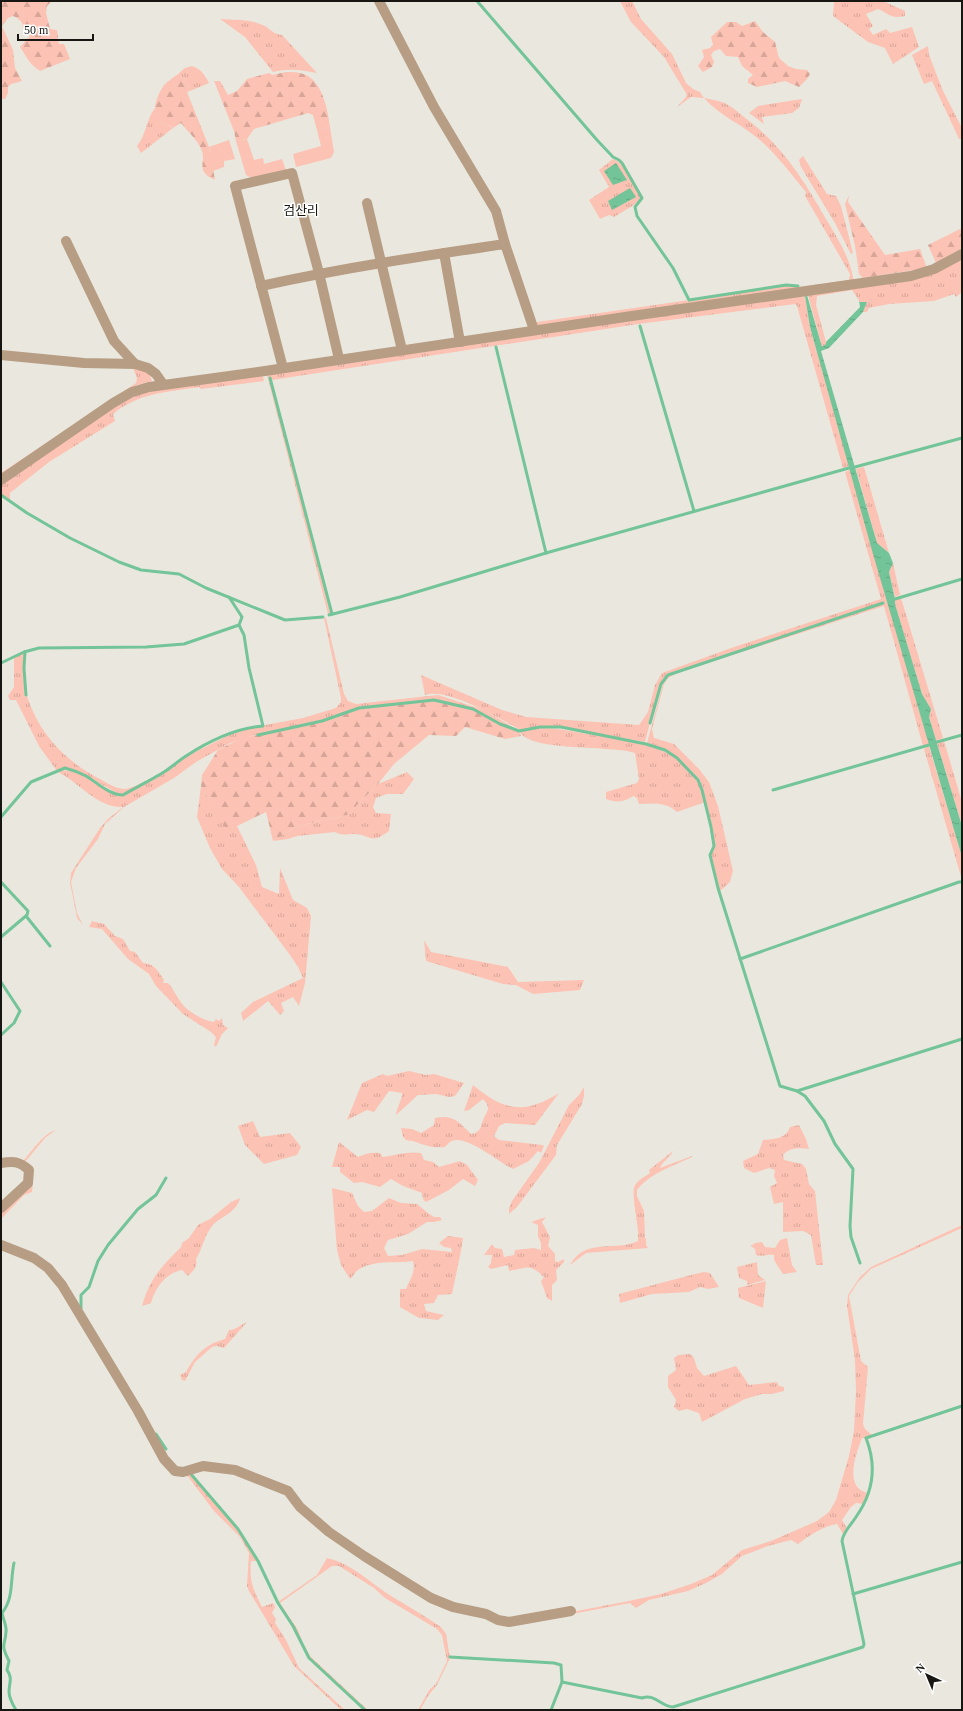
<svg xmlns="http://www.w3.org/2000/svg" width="963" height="1711" font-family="'Times New Roman','Noto Sans KR',serif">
  <defs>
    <pattern id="grass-tufts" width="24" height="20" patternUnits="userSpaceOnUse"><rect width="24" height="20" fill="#fcc2b3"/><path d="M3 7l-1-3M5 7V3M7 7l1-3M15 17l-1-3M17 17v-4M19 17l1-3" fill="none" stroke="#d7a699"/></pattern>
    <pattern id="forest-firs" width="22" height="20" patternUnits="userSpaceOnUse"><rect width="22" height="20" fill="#fcc2b3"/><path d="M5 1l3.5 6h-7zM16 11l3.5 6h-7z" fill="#d7a699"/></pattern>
    <pattern id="water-ripples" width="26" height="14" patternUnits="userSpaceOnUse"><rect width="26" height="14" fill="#73c498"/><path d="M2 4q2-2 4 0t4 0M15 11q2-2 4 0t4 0" fill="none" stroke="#63a882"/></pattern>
  </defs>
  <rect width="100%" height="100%" fill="#eae8de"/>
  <g fill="url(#grass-tufts)">
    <path d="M 620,1 L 632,1 L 641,19 L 672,54 L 686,83 L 693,89 L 700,92 L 704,98 C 709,99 716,100 722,102 C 730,105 738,112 744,117 C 782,145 803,179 826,219 C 838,239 851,259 854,283 L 534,326 L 537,322 L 787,286 L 799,287 L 849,280 L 850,274 L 805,196 L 806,192 C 790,173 775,152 756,137 C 738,122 720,116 704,98 L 691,97 L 677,107 L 687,96 L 686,93 L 664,57 L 631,22 Z"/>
    <path d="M 834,1 L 883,1 L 905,11 L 905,16 C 890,19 890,14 878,9 L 866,14 L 873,26 L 869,29 L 873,35 L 886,29 L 890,33 L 912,27 L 919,47 L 893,64 L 885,48 L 868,42 L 833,16 Z"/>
    <path d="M 220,19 C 233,20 248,19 260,24 C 270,27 271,34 282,35 L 317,73 C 301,70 289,68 273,72 L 245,37 Z"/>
    <path d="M 928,46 L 929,55 L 943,91 L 962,128 L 962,139 L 959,139 L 932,81 L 924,84 L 912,55 Z"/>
    <path d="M 192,66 C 201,69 205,75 209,83 L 190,91 L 185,79 L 178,74 L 185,68 Z"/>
    <path d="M 802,99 L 799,108 L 792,113 L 762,117 L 764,124 L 749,113 L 758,106 Z"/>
    <path d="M 154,109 L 159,121 L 173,128 L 141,153 L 137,146 C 146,135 146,121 154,109 Z"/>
    <path d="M 803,156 L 827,194 L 836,196 L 841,206 L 853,253 L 851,254 L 835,223 L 801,167 L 799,160 Z"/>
    <path d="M 613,159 C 627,165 635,185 641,198 L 634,205 L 614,217 L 609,215 L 600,219 L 589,200 L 609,187 L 599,170 Z"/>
    <path d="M 962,256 L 962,292 L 956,297 L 954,294 L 934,301 L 889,304 L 869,308 L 867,312 L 863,312 L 867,302 L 860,302 L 852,290 L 817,296 L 816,305 L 826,342 L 826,344 L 822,347 L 808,295 L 805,296 L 810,327 L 849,466 L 843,468 L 797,306 L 795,304 L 638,324 L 272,380 L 270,377 L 330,613 L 328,614 L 267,375 L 912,277 Z"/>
    <path d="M 133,368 C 142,370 150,371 152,381 L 137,385 L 111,401 L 1,477 L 1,473 L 136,383 L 137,378 Z"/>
    <path d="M 263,376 L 264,381 L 201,389 L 199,387 C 167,392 138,393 113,414 L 115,421 L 49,462 L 10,493 L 10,501 L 1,494 L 1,483 L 114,405 L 140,391 Z"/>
    <path d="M 864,467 L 889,553 L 877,543 L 856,469 Z"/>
    <path d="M 850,470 L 929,744 L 923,746 L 884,606 L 677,673 L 668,678 L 664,684 L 652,729 L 654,738 L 674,744 L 699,769 L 709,782 L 718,806 L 733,871 L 730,882 L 720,891 L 710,855 L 715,846 L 712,827 L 703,790 L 699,779 L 677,757 L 665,749 L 647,743 L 664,680 L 668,675 L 676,672 L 883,604 L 883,603 L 667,674 L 660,684 L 645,742 L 561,727 L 540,726 L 520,731 L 519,729 C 499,718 446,687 425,695 L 421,675 L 502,710 L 526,717 L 639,725 L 648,712 L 655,685 L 662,673 L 734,647 L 881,599 L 845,472 Z"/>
    <path d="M 893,563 L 900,595 L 895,597 L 889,572 Z"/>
    <path d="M 901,598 L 943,738 L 936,741 L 929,716 L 931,709 L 922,694 L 895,604 L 895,599 Z"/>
    <path d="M 324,618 L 326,618 L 344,694 L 348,701 L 356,704 L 438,695 L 484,710 L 519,731 L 500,724 L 473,708 L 433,700 L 359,707 L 322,720 L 251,736 L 230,743 L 196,762 L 174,778 L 124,807 L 105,824 L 98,839 L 76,868 L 71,882 L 77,913 L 83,925 L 77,918 L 74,902 L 70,883 L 71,873 L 100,828 L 108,819 L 123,807 C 97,808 80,783 58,772 C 83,763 100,796 124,795 L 165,773 L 187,756 L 229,735 L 249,728 L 303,718 L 336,708 L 341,702 L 341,698 Z"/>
    <path d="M 24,653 L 23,666 L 25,697 L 27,696 C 39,734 65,761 100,779 C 107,783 116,789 125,789 C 133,788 141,783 148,780 L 123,794 L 119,794 L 75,770 L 65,768 L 57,771 L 39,746 L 16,700 L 10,700 L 8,696 L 14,687 L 14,658 Z"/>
    <path d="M 540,728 C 561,728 581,733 601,736 C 648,744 691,749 705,802 L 677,812 C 667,802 653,803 639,804 L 637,798 L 633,796 C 625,802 616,803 606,799 L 606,792 L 637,783 L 639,779 L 635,753 C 613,745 530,752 520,732 Z"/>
    <path d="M 944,741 L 962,802 L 962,826 L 937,743 Z"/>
    <path d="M 929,746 L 962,857 L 962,880 L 924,749 Z"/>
    <path d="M 407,772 L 414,779 L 403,794 L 387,794 L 376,798 L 373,807 L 376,813 L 391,814 L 389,831 C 369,846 371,834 354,834 C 346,834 342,836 335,832 L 297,836 L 288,839 L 273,841 L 298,826 L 347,815 L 378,784 Z"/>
    <path d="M 201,786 L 227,830 L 237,826 L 256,865 L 262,887 L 279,894 L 280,868 L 293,900 L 307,908 L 311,916 L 305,983 L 299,1006 L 293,997 L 281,1003 L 284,1011 L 280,1015 L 268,1001 L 243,1021 L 241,1013 L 253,1002 L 303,978 L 298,967 L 290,955 L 239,887 L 222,869 L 210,848 L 197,817 Z"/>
    <path d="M 92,921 L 104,924 L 115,936 L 123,939 L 130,951 L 135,952 L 143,963 C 155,964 158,971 164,980 L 163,983 L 168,983 C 174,989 177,998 183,1005 C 189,1012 204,1021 214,1022 L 216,1019 L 219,1021 L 222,1018 L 223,1025 L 228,1028 L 222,1034 L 216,1047 L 214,1045 L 216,1037 L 211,1032 L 183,1014 L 156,986 L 149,974 L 128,959 L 102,929 L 89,927 Z"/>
    <path d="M 424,940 L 431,952 L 508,967 L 518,982 L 584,980 L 580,990 L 533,994 L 516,985 L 503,984 L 426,961 Z"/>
    <path d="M 409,1071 L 426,1075 L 434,1074 L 464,1083 L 455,1096 L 449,1097 L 436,1094 L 418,1095 L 396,1115 C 397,1107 402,1100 402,1093 L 389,1091 L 374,1112 L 367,1110 L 347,1120 L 362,1083 L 383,1074 L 387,1076 Z"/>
    <path d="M 473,1085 C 504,1111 524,1115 559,1093 L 535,1125 L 505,1123 L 499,1126 L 494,1136 L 499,1140 L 542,1145 L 544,1146 L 541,1153 L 538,1151 L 529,1161 L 513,1169 C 500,1163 466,1134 452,1141 C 449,1142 447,1145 445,1147 C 433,1148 426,1146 416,1142 C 411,1140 408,1142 404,1138 C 402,1135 402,1132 401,1128 L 412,1129 L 421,1133 L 434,1125 L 435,1118 C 453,1114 459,1122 471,1134 C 481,1132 480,1128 483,1120 C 487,1110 492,1109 483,1099 L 469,1110 L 464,1111 Z"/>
    <path d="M 584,1087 L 584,1096 L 582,1104 L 557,1145 L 556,1155 L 517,1207 L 509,1214 L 509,1208 L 512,1201 L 539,1163 L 569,1105 L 579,1095 Z"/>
    <path d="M 253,1121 L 260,1137 L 290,1133 L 301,1147 L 297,1155 L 264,1164 L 245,1145 L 238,1126 Z"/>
    <path d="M 799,1125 L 806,1139 L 809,1149 C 800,1148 790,1147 783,1155 L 784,1160 L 802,1164 L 806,1169 L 809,1184 L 815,1191 L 823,1265 L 816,1265 L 811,1235 L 803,1231 L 783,1232 L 783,1202 L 774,1204 L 770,1187 L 777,1183 L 774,1176 L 775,1170 L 769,1168 L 754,1173 L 744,1168 L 743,1161 L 758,1154 L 763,1140 C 774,1139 786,1139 790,1127 Z"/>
    <path d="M 56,1130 L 45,1138 L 25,1162 L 33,1183 L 32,1192 L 24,1195 L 1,1219 L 1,1210 L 28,1183 L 22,1162 C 32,1152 42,1134 56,1130 Z"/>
    <path d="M 339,1142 L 358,1157 C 366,1153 372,1152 380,1153 L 383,1157 C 396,1155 408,1151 421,1153 L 424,1160 L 433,1162 L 439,1167 L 460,1161 L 467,1165 L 478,1180 L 475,1186 L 463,1179 L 449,1190 L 426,1202 L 423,1199 L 422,1193 L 403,1186 L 391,1179 L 380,1187 L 362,1182 L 354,1183 L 340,1172 L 340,1167 L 332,1167 Z"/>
    <path d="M 673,1151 C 670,1158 662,1162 660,1168 L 692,1156 L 692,1157 C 673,1166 650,1173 637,1190 L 637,1196 L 644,1211 L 645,1237 L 646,1240 L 646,1245 L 648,1248 L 586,1253 L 570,1265 C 585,1237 616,1252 638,1241 C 640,1227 630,1194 635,1185 C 638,1180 646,1176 650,1173 L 649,1170 Z"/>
    <path d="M 332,1188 L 352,1193 L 358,1206 L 364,1212 L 372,1211 L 389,1198 L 401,1203 L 417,1204 L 428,1213 L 434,1217 L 440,1217 L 442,1220 L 434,1222 L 427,1222 L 408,1234 L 388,1240 L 384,1248 L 388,1256 L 402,1255 L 422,1249 L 452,1252 L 451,1248 L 444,1247 L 439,1243 L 448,1236 L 463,1238 L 461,1251 L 452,1294 L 438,1295 L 434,1303 L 424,1304 L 426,1311 L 444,1315 L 438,1320 L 419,1318 L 400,1307 L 400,1289 L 406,1289 C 410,1279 416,1272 413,1261 C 394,1264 375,1259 358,1270 C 355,1272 353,1277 350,1279 L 341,1265 L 337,1250 Z"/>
    <path d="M 240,1198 C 237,1212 222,1216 213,1225 C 204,1235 203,1248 196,1259 C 198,1267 193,1271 188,1276 L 182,1270 C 166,1273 155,1288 151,1303 L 142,1306 C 150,1278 161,1267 181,1247 L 182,1243 L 189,1238 L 198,1225 L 210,1219 L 231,1202 Z"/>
    <path d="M 546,1217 L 542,1222 L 550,1237 L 548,1246 L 555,1254 L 555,1261 L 558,1262 L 564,1259 L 564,1262 L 556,1270 L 557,1280 L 552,1285 L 552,1301 L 547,1298 L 541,1281 L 544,1277 C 529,1263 528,1268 509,1271 L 508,1265 L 491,1269 L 488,1267 L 491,1263 L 492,1255 L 484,1255 L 492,1244 L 495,1248 L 502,1249 L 504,1257 L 514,1255 L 515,1250 L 534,1248 L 541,1250 L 541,1243 L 538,1236 L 538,1225 L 531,1222 Z"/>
    <path d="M 962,1225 L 962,1228 L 871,1269 L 858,1282 L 849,1296 L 861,1361 L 868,1367 L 863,1424 L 865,1429 L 872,1435 L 865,1437 L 866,1439 L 862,1438 C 856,1454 843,1488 868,1493 L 864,1504 L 856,1503 L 851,1507 L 842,1520 L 847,1528 L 843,1534 L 837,1524 C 824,1526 808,1536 798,1544 L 791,1540 L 768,1546 L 742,1556 L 722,1574 L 706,1583 L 688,1591 L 649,1600 L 636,1608 L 630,1603 L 514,1625 L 509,1624 L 629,1601 L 661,1594 L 691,1584 L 712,1575 L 742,1550 L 771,1541 L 817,1521 L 829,1512 L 836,1500 L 849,1456 L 854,1431 L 856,1391 L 855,1360 L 847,1306 L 848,1295 L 860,1277 L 871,1267 Z"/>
    <path d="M 787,1238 L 792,1265 L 797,1272 L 783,1274 L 774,1260 L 774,1255 C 767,1254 763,1257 756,1255 L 755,1249 L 751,1246 L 755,1243 L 762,1242 L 765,1247 L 775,1248 L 780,1240 Z"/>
    <path d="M 757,1262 L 758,1275 L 765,1280 L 747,1285 L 747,1281 L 739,1278 L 737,1267 Z"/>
    <path d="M 704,1272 L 710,1273 L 719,1287 L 708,1289 L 700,1287 L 689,1292 L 652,1294 L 620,1303 L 619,1294 L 695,1274 Z"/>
    <path d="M 766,1281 L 763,1308 L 739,1298 L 738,1288 Z"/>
    <path d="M 247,1322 L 224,1348 L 217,1346 L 212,1347 L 195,1362 L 185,1381 L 182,1380 L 180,1375 L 186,1372 C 192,1361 199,1351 210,1345 C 214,1342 220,1341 225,1339 L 229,1330 C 236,1330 240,1325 247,1322 Z"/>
    <path d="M 690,1354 L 694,1358 L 697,1368 L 704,1376 L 736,1366 L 749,1385 L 777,1382 L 779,1386 L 784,1387 L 784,1391 L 772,1394 L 762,1394 L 745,1399 L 702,1422 L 699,1413 L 687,1409 L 679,1411 L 674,1407 L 676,1400 L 668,1387 L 668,1376 L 676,1370 L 674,1358 L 678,1355 Z"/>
    <path d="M 188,1472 L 237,1529 L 257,1561 L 251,1561 C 249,1581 253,1589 262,1607 L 273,1603 L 275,1607 L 272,1613 L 276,1619 L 275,1623 L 286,1640 L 299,1668 L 345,1710 L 341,1710 L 294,1666 L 249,1591 L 247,1586 L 249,1553 L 240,1537 L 214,1511 L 186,1474 Z"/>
    <path d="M 327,1558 C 353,1564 369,1582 391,1596 C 408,1606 425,1616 441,1627 L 446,1634 L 450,1658 L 437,1685 L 428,1696 L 420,1710 L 418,1710 L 430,1689 L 436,1684 L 447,1661 L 442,1635 L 437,1629 L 385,1598 L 374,1588 L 339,1566 L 332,1566 L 280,1603 L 298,1630 L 303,1643 L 310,1656 L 368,1710 L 366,1710 L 309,1657 L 278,1602 L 317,1575 Z"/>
  </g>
  <g fill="url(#forest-firs)">
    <path d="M 1,1 L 52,1 L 47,6 L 46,13 L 50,29 L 57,30 L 59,44 L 64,44 L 70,59 L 40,71 C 29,64 27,57 20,47 L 30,36 L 23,28 C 23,21 19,19 13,16 L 8,18 L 2,26 L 13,50 L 15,68 L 22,81 L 11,84 L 8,87 L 8,93 L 5,99 L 1,99 Z"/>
    <path d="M 755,21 L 763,32 L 775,42 L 779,58 L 788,66 L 796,69 L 807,70 L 810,74 L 807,79 L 799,87 L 785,81 L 757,87 L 748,83 L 748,79 L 753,75 L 742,66 L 738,57 L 726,56 L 720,49 L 714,51 L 711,55 L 714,62 L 712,67 L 703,72 L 698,66 L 704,57 L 702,50 L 710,48 L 713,45 L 711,37 L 727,22 L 736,22 L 742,26 Z"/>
    <path d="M 286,72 C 294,72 301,72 308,76 C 323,85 328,111 330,127 L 317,130 L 313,115 L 308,113 L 254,129 L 247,139 L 236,141 L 234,131 L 214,81 L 220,81 L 228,95 L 237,91 L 247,79 L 269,73 L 272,75 Z"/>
    <path d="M 178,74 L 185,79 L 190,91 L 187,92 L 209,147 L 215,180 C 195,171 206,163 202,151 C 198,140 188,132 181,123 L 173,128 C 169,125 163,124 159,121 C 149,113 159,91 165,84 C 169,80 174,77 178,74 Z"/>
    <path d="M 849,195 L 848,202 L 885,255 L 920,249 L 927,268 L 863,278 L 859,274 L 855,246 L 845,204 Z"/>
    <path d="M 962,228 L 962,248 L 936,263 L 928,245 Z"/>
    <path d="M 433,701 L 473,710 L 500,725 L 519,732 L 521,736 L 505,739 L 465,727 L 456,736 L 429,735 L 394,764 L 378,784 L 347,815 L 298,826 L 273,841 L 266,812 L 227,831 L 201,786 L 202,775 L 218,750 L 242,738 L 322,722 L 359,709 Z"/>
  </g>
  <g fill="#fcc2b3">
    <path d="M 330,127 L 334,152 L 331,158 L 296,167 L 293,154 L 321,146 L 317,130 Z"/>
    <path d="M 247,139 L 254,160 L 263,158 L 264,164 L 282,159 L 286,170 L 252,178 L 246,175 L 236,141 Z"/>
    <path d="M 229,140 L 235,159 L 224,161 L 224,167 L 213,171 L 207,154 L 210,152 L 209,147 Z"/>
  </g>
  <g fill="url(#water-ripples)">
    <path d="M 616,163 L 627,180 L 613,185 L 604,171 Z"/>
    <path d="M 630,188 L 636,197 L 612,210 L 608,201 Z"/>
    <path d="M 807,295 L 822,347 L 826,344 L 826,342 L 860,307 L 859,300 L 860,302 L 867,302 L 863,312 L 829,348 L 821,351 L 877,543 L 889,553 L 893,563 L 889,572 L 895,599 L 895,604 L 922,694 L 931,709 L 929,717 L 962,826 L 962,857 L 873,554 L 810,327 L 805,296 Z"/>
  </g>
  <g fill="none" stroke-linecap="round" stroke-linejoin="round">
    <g stroke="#73c498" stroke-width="3">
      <path d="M 477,1 L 597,140 L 613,157 L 619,160 L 622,163 L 642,198 L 635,207 L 637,216 L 673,268 L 689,300 L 786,285 L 798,286"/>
      <path d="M 640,326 L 694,511"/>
      <path d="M 496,347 L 546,553"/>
      <path d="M 270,378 L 332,614"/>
      <path d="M 855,467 L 962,438"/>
      <path d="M 1,495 L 27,513 L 70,538 L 119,562 L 141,570 L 179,574 L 206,588 L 285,620 L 323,617"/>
      <path d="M 895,599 L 962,579"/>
      <path d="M 329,615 L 400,597 L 546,553 L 849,468"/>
      <path d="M 25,652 L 24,668 L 26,695"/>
      <path d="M 1,663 L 24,652 L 39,648 L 146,647 L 184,644 L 239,625"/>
      <path d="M 650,723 L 661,684 L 668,675 L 883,603"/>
      <path d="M 258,735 L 322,721 L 359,708 L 434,700 L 473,709 L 500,724 L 519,731 L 540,727 L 561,727 L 646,744 L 665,750 L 677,758 L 698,780 L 702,790 L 711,827 L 714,846 L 710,855 L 718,888 L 780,1086 L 797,1091 L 805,1096 L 824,1121 L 835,1144 L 853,1169 L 850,1226 L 851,1237 L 860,1263"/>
      <path d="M 937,742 L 962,735"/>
      <path d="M 773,790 L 929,745"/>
      <path d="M 1,817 L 31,782 L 65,768 C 73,770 80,773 86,776 C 98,783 109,795 123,795 C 137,787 151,780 164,772 C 172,767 178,761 186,756 C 209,741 237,728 263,726 L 249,668 L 244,635 L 239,625 L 242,617 L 229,597"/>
      <path d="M 1,882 L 28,911 L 27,915 L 1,937"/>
      <path d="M 26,916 L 50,946"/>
      <path d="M 740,959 L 959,882 L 962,882"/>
      <path d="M 1,982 L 20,1011 L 14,1023 L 1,1035"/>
      <path d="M 797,1091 L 962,1039"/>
      <path d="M 81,1309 L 81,1295 L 89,1287 L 98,1261 L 108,1245 L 138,1209 L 156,1195 L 166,1178"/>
      <path d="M 156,1434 L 166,1449"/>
      <path d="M 190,1473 L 238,1529 L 258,1561 L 278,1603 L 293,1626 L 309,1658 L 365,1710"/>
      <path d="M 14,1563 C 10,1581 14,1598 2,1613 C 3,1619 7,1626 6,1632 C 5,1647 0,1643 9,1661 L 7,1670 C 13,1678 9,1683 9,1692 C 9,1698 13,1705 16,1710"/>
      <path d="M 853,1594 L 962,1562"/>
      <path d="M 450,1657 L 554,1663 L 561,1665 L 562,1682 L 551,1710"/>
      <path d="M 562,1682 L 642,1698 C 655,1693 661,1707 673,1707 L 863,1647 L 864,1644 L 842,1541 C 843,1532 851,1525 856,1517 C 873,1493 877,1466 866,1438 L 962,1406"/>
    </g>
    <g stroke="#b79d84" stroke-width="10">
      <path d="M 379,1 L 434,107 L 496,211 L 505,244"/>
      <path d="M 367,203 L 402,350"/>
      <path d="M 66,241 L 114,341 L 135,364"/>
      <path d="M 444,253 L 460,342"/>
      <path d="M 261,286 C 342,268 423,256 505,244 L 534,330"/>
      <path d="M 1,355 L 84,363 L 135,364 L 148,368 L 156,374 L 163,384"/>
      <path d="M 283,368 L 235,186 L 292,173 L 319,273 L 339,359"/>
      <path d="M 1,480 L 113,403 L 132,392 L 149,387 L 265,371 L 625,317 L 911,276 L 934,269 L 962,254"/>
      <path d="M 1,1163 C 13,1161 19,1161 29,1170 L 28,1183 L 1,1208"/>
      <path d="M 1,1245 L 34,1258 L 48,1268 L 62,1285 L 138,1411 L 164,1459 L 175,1471 L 183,1472 L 203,1466 L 235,1470 L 288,1491 L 300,1507 L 329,1532 L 364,1556 L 431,1598 L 453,1607 L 486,1614 L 498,1620 L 509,1622 L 571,1611"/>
    </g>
  </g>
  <g text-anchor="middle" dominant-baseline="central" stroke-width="3" stroke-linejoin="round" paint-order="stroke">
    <g font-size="13" fill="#171613" stroke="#fff">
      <text x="301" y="210">검산리</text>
    </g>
  </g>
  <rect width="963" height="1711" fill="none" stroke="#171613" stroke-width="4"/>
  <g transform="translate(927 1675) rotate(316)" stroke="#ffffff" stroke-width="3" paint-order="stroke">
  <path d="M0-3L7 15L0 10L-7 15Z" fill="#171613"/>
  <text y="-6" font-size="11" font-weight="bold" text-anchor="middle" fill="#171613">N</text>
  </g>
  <path d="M18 34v6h75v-6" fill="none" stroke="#171613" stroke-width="2"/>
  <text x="24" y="34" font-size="12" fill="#171613" stroke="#ffffff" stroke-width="3" paint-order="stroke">50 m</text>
</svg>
